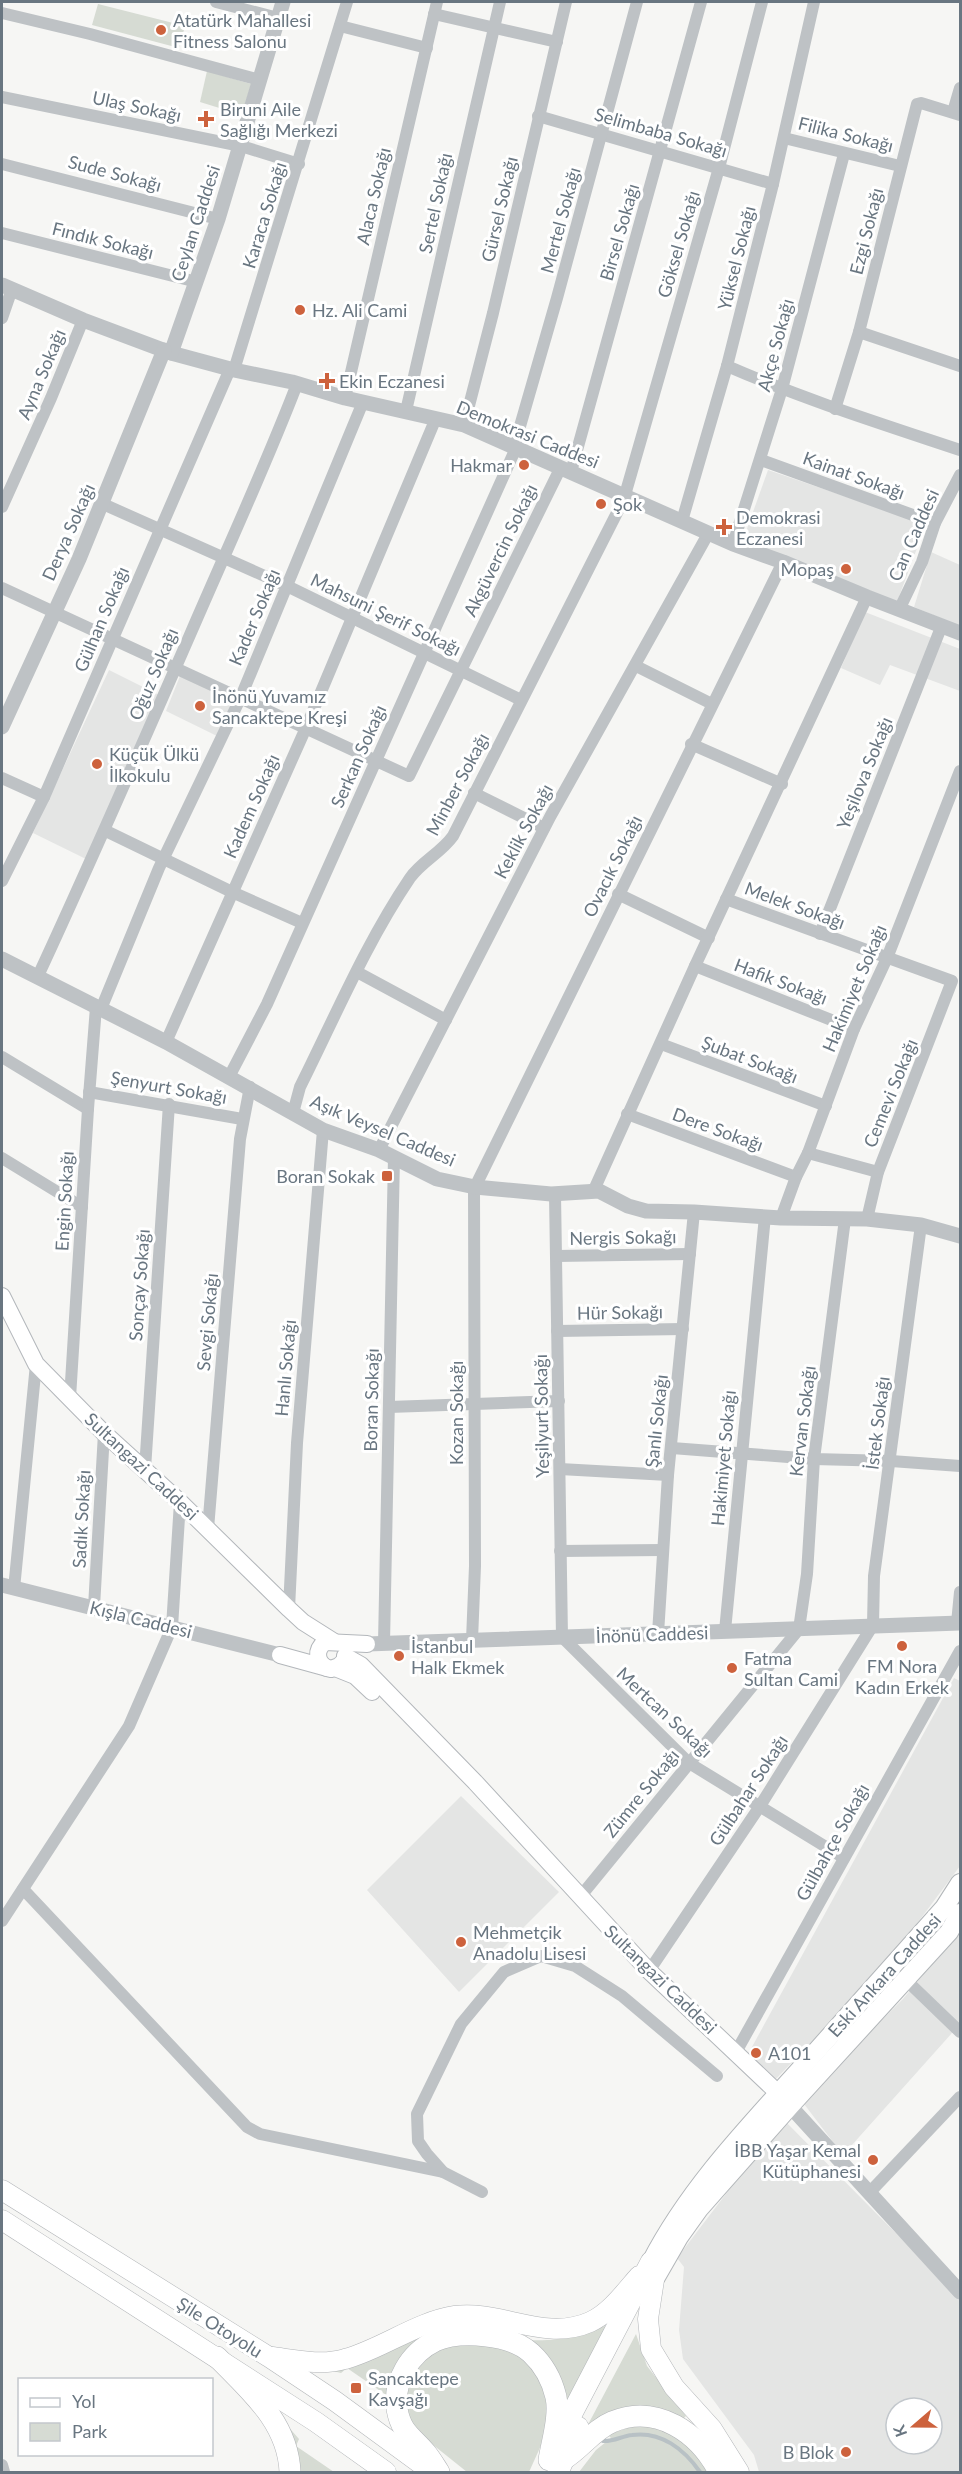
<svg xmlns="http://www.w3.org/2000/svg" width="962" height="2474" font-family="Lato,sans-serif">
  <rect width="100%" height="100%" fill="#f6f6f4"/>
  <g fill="#e4e5e4" fill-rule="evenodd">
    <path d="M 768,470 L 926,524 L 897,602 L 743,540 Z"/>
    <path d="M 931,552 L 960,565 L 960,626 L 914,607 Z"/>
    <path d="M 865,612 L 960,649 L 960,691 L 890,665 L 880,685 L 841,668 Z"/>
    <path d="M 109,670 L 159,695 L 86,859 L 33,833 Z"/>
    <path d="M 180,676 L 234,701 L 217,736 L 166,711 Z"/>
    <path d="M 954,1678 L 960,1681 L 960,1866 L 889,1961 L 773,2082 L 747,2056 Z"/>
    <path d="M 461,1796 L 559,1892 L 459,1992 L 367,1890 Z"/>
    <path d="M 960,1930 L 960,2024 L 843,2155 L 801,2100 L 903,1999 Z"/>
    <path d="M 783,2119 L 960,2298 L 960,2472 L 759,2472 L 754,2455 L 683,2359 L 679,2330 L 684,2267 L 677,2258 ZM 896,2408 L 932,2408 L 932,2444 L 896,2444 Z"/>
  </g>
  <g fill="#d6dbd3">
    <path d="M 98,4 L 185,26 L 179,48 L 92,25 Z"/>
    <path d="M 207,71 L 251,84 L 242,115 L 200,102 Z"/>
    <path d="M 611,2323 L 564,2414 L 527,2340 C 560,2341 581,2338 611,2323 Z"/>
    <path d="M 636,2334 L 647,2366 L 686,2416 L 682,2420 L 583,2434 Z"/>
    <path d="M 419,2335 L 421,2341 L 389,2397 L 347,2368 L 341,2373 L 333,2371 Z"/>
    <path d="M 490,2345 L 520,2355 L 545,2384 L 548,2430 L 529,2472 L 467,2472 L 422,2436 L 405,2418 L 405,2390 L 409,2378 L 430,2353 L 445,2346 Z"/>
    <path d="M 285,2423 L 299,2439 L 296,2446 L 334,2472 L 298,2472 Z"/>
    <path d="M 648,2426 C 677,2432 692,2449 709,2472 L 579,2472 L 596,2450 L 611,2438 L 608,2435 L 630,2427 Z"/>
  </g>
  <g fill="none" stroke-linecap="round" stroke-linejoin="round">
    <path stroke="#b8c1c5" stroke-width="4" d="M 603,2441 C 613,2442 622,2436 632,2435 C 661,2431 684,2449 700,2472"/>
    <g stroke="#b3b7bb" stroke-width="18">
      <g id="secondary">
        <path d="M 2,1296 L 36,1364 L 104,1433 L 180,1502 L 289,1609 L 303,1622 L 333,1641"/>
        <path d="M 280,1655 L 331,1669 L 339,1666 L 344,1661"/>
        <path d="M 345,1656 L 361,1665 L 475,1782 L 649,1971 L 778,2093"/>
        <path d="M 327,1668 C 316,1662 315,1650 325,1642 L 367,1644"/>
        <path d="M 335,1668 L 355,1676 L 372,1692"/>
      </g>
    </g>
    <g stroke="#b2b6b9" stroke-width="20">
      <g id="primary">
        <path d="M 651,2262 C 689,2188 749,2126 804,2065 C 851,2013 897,1960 944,1908 L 960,1883"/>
        <path d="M 656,2277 L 679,2237 L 699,2209 L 790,2106 L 949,1932 L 960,1913"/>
      </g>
    </g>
    <g stroke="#b2b5b8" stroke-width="21">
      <g id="trunk">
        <path d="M 2,2190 L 269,2357 L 335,2401 L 432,2472"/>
        <path d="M 2,2220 L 316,2422 L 386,2472"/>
        <path d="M 654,2280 L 648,2319 L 651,2349 L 674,2387 L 712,2429 L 739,2472"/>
        <path d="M 272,2357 C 295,2360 322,2366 345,2359 C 382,2349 416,2322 455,2316 C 500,2310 545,2342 590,2322 C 610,2313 625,2292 639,2276"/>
      </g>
    </g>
    <g stroke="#b2b5b8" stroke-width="22">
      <g id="motorway">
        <path d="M 217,2357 C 250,2391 288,2422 290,2472"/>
        <path d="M 558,2440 L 651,2262"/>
        <path d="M 567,2457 C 583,2446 595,2429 612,2422 C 657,2403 699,2433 719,2472"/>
        <path d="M 439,2472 C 435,2466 431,2459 426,2453 C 413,2437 401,2433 397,2409 C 393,2381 410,2353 435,2341 C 460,2330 511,2334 531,2353 C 544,2365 552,2380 556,2397 C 560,2416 552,2441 549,2460"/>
        <path d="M 558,2472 L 578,2427"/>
      </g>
    </g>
    <g stroke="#bec2c5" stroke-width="12">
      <path d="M 216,2 L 278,18"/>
      <path d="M 2,13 L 90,34 L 260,80"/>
      <path d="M 434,14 L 557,42"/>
      <path d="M 340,26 L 427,48"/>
      <path d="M 2,97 L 241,146 L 299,164"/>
      <path d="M 953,112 L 960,88"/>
      <path d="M 538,116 L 773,184"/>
      <path d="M 784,138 L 900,166"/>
      <path d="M 2,164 L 218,219"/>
      <path d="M 2,233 L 197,282"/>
      <path d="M 2,318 L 12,289"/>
      <path d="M 859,332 L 960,366"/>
      <path d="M 727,366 C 803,399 882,424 960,450"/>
      <path d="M 234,370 L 347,2"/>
      <path d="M 345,398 L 437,2"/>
      <path d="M 835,409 L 859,332 L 917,104 L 921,103 L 960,115"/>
      <path d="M 406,411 L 500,2"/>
      <path d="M 464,425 L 493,313 L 566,2"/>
      <path d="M 514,447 L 557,298 L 637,2"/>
      <path d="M 761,460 L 935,523"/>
      <path d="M 571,472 L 701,2"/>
      <path d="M 625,495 L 719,168 L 762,2"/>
      <path d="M 103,504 L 287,586 L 521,700"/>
      <path d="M 2,507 L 51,398 L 83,320"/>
      <path d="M 682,521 L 727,366 L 773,184 L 814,2"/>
      <path d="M 733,544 L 782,389 L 844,154"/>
      <path d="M 2,588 L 409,776 L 560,469"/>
      <path d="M 899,610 L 922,562 L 935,523 L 960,475"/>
      <path d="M 636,666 L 712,704"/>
      <path d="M 691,744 L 782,784"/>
      <path d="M 2,778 L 44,797"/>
      <path d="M 474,793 L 544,828"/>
      <path d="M 106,831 L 232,892 L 302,923"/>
      <path d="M 2,881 L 44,797 L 230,369"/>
      <path d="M 618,894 L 709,938"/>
      <path d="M 726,899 L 952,981 L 878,1172 L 867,1219"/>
      <path d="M 820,934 L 942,625"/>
      <path d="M 695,966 L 854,1029"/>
      <path d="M 357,972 L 446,1020"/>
      <path d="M 38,976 C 96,851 151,724 206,598 C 237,527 269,457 297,384"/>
      <path d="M 101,1009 L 159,868 L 240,699 L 363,402"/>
      <path d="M 166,1042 L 305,730 L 436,418"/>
      <path d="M 661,1044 L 826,1106"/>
      <path d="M 2,1057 L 88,1109"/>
      <path d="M 229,1077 L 267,1004 L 516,448"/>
      <path d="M 89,1092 L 242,1119"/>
      <path d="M 293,1113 L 300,1087 C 335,1017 366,943 410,878 C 422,861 441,853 453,836 L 626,495"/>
      <path d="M 627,1114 L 796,1177"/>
      <path d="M 379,1150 L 550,817 L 708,534"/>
      <path d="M 808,1153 L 878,1172"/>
      <path d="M 2,1158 L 82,1207"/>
      <path d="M 475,1187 L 783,562"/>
      <path d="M 593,1192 L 695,966 L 867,597"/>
      <path d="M 555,1194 L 562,1637 L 689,1763 L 844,1858"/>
      <path d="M 781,1218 L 796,1177 L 808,1153 L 854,1029 L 887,958 L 960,771"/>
      <path d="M 556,1256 L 690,1254"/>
      <path d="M 557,1331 L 683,1329"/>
      <path d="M 70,1398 L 88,1109 L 96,1007"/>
      <path d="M 389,1407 L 559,1401"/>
      <path d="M 672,1448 L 814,1459 L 891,1461 L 960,1466"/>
      <path d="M 145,1469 L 169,1104"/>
      <path d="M 560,1469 L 668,1475"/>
      <path d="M 208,1529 L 240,1139 L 250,1087"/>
      <path d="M 560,1551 L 662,1550"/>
      <path d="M 14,1589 L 36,1364"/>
      <path d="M 94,1607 L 104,1433"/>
      <path d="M 289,1609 L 297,1443 L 323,1130"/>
      <path d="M 957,1623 L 960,1592"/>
      <path d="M 725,1631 L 765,1216"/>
      <path d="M 658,1634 L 668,1475 L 694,1212"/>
      <path d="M 472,1640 L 475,1566 L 474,1186"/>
      <path d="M 384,1643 L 394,1157"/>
      <path d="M 23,1889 L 247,2127 L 260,2134 L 443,2172"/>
      <path d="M 580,1897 L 799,1629 L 807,1574 L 814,1459 L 845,1219"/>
      <path d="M 2,1921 L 129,1726 L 172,1627 L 180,1502"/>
      <path d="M 649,1971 L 760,1806 L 873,1625 L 874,1576 L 921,1225"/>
      <path d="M 905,1979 L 960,2032"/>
      <path d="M 736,2052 L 960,1651"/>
      <path d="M 482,2192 L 443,2172 L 427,2154 L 418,2141 L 417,2114 L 461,2024 L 504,1972 L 541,1956 L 575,1966 L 622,1996 L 717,2076"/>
      <path d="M 870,2192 L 960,2097"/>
      <path d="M 2,2465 L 4,2472"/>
    </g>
    <g stroke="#bec2c5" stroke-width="15">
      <path d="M 2,285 L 83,320 L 171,353 L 234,370 L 292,382 L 345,398 L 464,425 L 733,544 L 783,562 L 867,597 L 960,633"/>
      <path d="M 171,353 L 218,219 L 283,2"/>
      <path d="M 2,727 L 79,559 L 164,350"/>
      <path d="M 2,959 L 166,1042 L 323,1130 L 379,1150 L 437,1179 L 475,1187 L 551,1194 L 599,1191 L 628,1206 L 646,1211 L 694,1212 L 781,1218 L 867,1219 L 921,1225 L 960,1236"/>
      <path d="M 2,1585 L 280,1655"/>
      <path d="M 367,1644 L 960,1623"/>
      <path d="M 790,2106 L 960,2292"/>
    </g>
    <use href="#secondary" stroke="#fff" stroke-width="16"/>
    <use href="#primary" stroke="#fff" stroke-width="18"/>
    <use href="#trunk" stroke="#fff" stroke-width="20"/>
    <use href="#motorway" stroke="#fff" stroke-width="21"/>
  </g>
  <g fill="#cd623d" stroke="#fff" stroke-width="2">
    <circle cx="161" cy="30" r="6"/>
    <path d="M203 110h6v6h6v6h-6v6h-6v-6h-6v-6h6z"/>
    <circle cx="300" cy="310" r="6"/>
    <path d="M324 372h6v6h6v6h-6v6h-6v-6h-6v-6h6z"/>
    <circle cx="524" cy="465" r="6"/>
    <circle cx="601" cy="504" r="6"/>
    <path d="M721 518h6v6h6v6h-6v6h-6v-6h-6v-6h6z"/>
    <circle cx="846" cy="569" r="6"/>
    <circle cx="200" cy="706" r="6"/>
    <circle cx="97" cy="764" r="6"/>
    <rect x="381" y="1170" width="12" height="12" rx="3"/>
    <circle cx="902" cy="1646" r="6"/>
    <circle cx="399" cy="1656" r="6"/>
    <circle cx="732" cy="1668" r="6"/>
    <circle cx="461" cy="1942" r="6"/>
    <circle cx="756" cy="2053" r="6"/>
    <circle cx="873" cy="2160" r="6"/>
    <rect x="350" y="2382" width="12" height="12" rx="3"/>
    <circle cx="846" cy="2452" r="6"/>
  </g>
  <g text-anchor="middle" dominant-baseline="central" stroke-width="6" stroke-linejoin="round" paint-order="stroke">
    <g font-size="18" fill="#697681" stroke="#fff" text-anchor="start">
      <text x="173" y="20">Atatürk Mahallesi<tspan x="173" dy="21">Fitness Salonu</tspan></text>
      <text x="220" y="109">Biruni Aile<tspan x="220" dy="21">Sağlığı Merkezi</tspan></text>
      <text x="312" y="310">Hz. Ali Cami</text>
      <text x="339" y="381">Ekin Eczanesi</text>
      <text x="512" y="465" text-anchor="end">Hakmar</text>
      <text x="613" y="504">Şok</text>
      <text x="736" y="517">Demokrasi<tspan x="736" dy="21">Eczanesi</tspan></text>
      <text x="834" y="569" text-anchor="end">Mopaş</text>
      <text x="212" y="696">İnönü Yuvamız<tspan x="212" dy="21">Sancaktepe Kreşi</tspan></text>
      <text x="109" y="754">Küçük Ülkü<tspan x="109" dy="21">İlkokulu</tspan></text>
      <text x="375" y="1176" text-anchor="end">Boran Sokak</text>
      <text x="411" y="1646">İstanbul<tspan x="411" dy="21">Halk Ekmek</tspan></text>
      <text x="744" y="1658">Fatma<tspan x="744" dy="21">Sultan Cami</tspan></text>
      <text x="902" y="1666" text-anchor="middle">FM Nora<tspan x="902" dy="21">Kadın Erkek</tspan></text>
      <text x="473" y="1932">Mehmetçik<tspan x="473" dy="21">Anadolu Lisesi</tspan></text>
      <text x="768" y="2053">A101</text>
      <text x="861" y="2150" text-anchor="end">İBB Yaşar Kemal<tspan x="861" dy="21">Kütüphanesi</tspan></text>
      <text x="368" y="2378">Sancaktepe<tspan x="368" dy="21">Kavşağı</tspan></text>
      <text x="834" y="2452" text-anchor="end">B Blok</text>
    </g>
    <g font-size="18" fill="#697681" stroke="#fff">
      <text transform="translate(137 106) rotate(12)">Ulaş Sokağı</text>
      <text transform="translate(661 132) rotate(16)">Selimbaba Sokağı</text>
      <text transform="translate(846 134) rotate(14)">Filika Sokağı</text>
      <text transform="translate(115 173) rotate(15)">Sude Sokağı</text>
      <text transform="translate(373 196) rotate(-77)">Alaca Sokağı</text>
      <text transform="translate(435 203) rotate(-78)">Sertel Sokağı</text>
      <text transform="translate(499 209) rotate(-77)">Gürsel Sokağı</text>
      <text transform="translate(264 215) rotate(-73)">Karaca Sokağı</text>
      <text transform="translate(560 220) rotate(-75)">Mertel Sokağı</text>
      <text transform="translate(195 223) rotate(-72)">Ceylan Caddesi</text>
      <text transform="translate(866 231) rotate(-76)">Ezgi Sokağı</text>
      <text transform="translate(619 232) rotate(-74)">Birsel Sokağı</text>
      <text transform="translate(103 240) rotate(14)">Fındık Sokağı</text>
      <text transform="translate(678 244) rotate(-74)">Göksel Sokağı</text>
      <text transform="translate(736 258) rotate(-76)">Yüksel Sokağı</text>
      <text transform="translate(775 345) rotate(-75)">Akçe Sokağı</text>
      <text transform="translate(41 374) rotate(-67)">Ayna Sokağı</text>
      <text transform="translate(528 434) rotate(22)">Demokrasi Caddesi</text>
      <text transform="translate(854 475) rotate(20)">Kainat Sokağı</text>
      <text transform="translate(68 532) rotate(-66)">Derya Sokağı</text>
      <text transform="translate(913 535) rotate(-66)">Can Caddesi</text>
      <text transform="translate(500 550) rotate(-64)">Akgüvercin Sokağı</text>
      <text transform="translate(386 614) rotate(26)">Mahsuni Şerif Sokağı</text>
      <text transform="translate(254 617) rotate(-67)">Kader Sokağı</text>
      <text transform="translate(101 619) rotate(-67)">Gülhan Sokağı</text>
      <text transform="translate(153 674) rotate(-67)">Oğuz Sokağı</text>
      <text transform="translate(358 756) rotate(-66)">Serkan Sokağı</text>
      <text transform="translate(864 773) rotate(-68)">Yeşilova Sokağı</text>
      <text transform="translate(457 784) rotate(-62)">Minber Sokağı</text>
      <text transform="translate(251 806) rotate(-66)">Kadem Sokağı</text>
      <text transform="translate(523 831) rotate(-62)">Keklik Sokağı</text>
      <text transform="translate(612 866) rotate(-64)">Ovacık Sokağı</text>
      <text transform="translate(795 905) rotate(20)">Melek Sokağı</text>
      <text transform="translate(781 981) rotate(21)">Hafik Sokağı</text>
      <text transform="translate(854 988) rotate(-67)">Hakimiyet Sokağı</text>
      <text transform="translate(750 1059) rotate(21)">Şubat Sokağı</text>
      <text transform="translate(169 1087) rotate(10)">Şenyurt Sokağı</text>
      <text transform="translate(890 1093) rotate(-68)">Cemevi Sokağı</text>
      <text transform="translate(718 1129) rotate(20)">Dere Sokağı</text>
      <text transform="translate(383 1130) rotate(23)">Aşık Veysel Caddesi</text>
      <text transform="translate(64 1201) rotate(-87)">Engin Sokağı</text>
      <text transform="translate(623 1237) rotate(-1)">Nergis Sokağı</text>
      <text transform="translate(139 1285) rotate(-86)">Sonçay Sokağı</text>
      <text transform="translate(620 1312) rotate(-1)">Hür Sokağı</text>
      <text transform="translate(207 1322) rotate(-85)">Sevgi Sokağı</text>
      <text transform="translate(285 1368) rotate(-85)">Hanlı Sokağı</text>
      <text transform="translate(371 1400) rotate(-89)">Boran Sokağı</text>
      <text transform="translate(456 1413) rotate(-90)">Kozan Sokağı</text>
      <text transform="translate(541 1416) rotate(-91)">Yeşilyurt Sokağı</text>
      <text transform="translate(656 1421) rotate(-84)">Şanlı Sokağı</text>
      <text transform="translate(802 1421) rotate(-83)">Kervan Sokağı</text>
      <text transform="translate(877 1423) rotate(-83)">İstek Sokağı</text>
      <text transform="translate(723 1458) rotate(-85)">Hakimiyet Sokağı</text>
      <text transform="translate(142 1466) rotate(43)">Sultangazi Caddesi</text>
      <text transform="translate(81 1519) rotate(-87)">Sadık Sokağı</text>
      <text transform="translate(141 1619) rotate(14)">Kışla Caddesi</text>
      <text transform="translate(652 1634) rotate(-2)">İnönü Caddesi</text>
      <text transform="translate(665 1712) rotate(43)">Mertcan Sokağı</text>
      <text transform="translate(748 1790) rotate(-57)">Gülbahar Sokağı</text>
      <text transform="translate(641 1793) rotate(-51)">Zümre Sokağı</text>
      <text transform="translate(832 1842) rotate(-61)">Gülbahçe Sokağı</text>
      <text transform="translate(884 1975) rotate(-48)">Eski Ankara Caddesi</text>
      <text transform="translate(661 1979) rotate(44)">Sultangazi Caddesi</text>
      <text transform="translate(220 2327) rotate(32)">Şile Otoyolu</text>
    </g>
  </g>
  <rect width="962" height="2474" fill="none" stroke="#697681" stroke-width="6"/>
  <rect x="18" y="2378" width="195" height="78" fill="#ffffff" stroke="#c3c8cd" stroke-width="1.5"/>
  <rect x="30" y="2398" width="30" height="9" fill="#ffffff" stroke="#c3c8cd" stroke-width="1.5"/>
  <text x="72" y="2408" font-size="18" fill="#697681">Yol</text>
  <rect x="30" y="2423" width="30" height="18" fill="#d6dbd3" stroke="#c3c8cd" stroke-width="1.5"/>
  <text x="72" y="2438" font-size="18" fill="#697681">Park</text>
  <g transform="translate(914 2426) rotate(250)"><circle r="28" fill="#ffffff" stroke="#c3c8cd" stroke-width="1.5"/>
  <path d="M0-4.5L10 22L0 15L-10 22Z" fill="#cd623d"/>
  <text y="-9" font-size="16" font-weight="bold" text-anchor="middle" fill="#697681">K</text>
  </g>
</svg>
